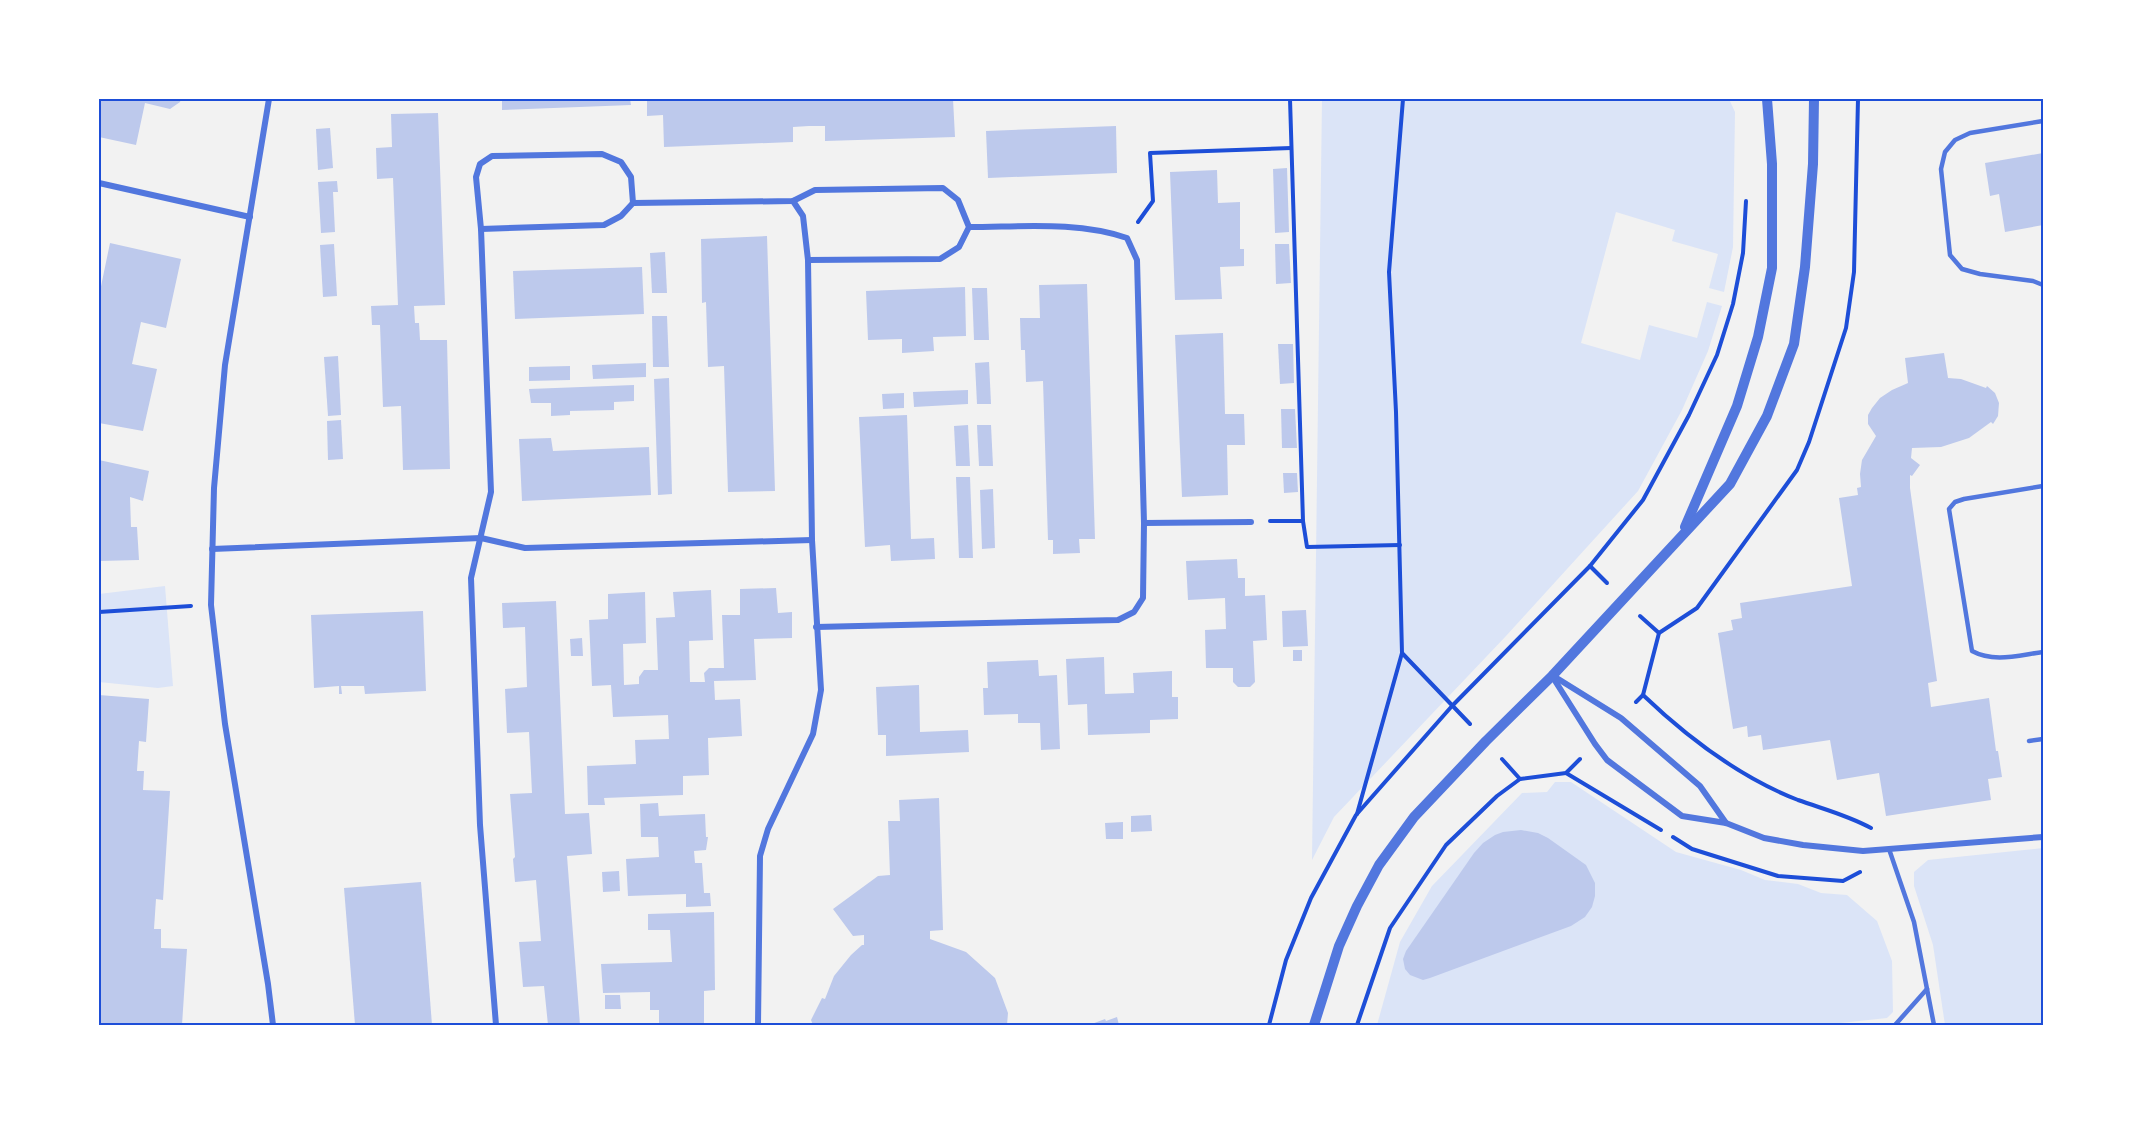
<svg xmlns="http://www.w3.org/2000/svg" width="2142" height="1124" font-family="Literata,serif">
  <rect width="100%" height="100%" fill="#f2f2f2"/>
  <g fill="#dbe4f7">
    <path d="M 1322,99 L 1729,99 L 1735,112 L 1733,247 L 1724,292 L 1709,288 L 1718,254 L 1672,241 L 1675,230 L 1616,212 L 1581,343 L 1640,360 L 1649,325 L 1697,338 L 1707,302 L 1722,306 L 1708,351 L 1682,410 L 1638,491 L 1506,636 L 1334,817 L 1312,860 Z"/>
    <path d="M 165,586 L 173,686 L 158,688 L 99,682 L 99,594 Z"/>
    <path d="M 1555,782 L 1571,782 L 1676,852 L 1741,870 L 1765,880 L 1798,884 L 1821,893 L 1847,895 L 1877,921 L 1892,961 L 1893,1012 L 1887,1018 L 1822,1025 L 1377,1025 L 1400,942 L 1432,886 L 1522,793 L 1547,792 Z"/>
    <path d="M 2043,848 L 2043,1025 L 1945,1025 L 1933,945 L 1914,886 L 1914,872 L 1928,860 Z"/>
  </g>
  <g fill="#bdc9ec">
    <path d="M 99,99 L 181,99 L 180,102 L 170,109 L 145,103 L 136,145 L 99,137 Z"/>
    <path d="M 502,99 L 630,99 L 631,105 L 502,110 Z"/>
    <path d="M 647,99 L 953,99 L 955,137 L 825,141 L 825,126 L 809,126 L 793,127 L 793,142 L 664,147 L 663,115 L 647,116 Z"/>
    <path d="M 438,113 L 445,305 L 414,306 L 415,323 L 419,323 L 420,340 L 447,340 L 450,469 L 403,470 L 401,406 L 383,407 L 380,325 L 372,325 L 371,306 L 398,305 L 393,178 L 377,179 L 376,148 L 392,147 L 391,114 Z"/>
    <path d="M 1116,126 L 1117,173 L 988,178 L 986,131 Z"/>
    <path d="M 330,128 L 333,168 L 318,170 L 316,129 Z"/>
    <path d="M 2043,153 L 2043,225 L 2005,232 L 1999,194 L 1990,196 L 1985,163 Z"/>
    <path d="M 1287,168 L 1289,232 L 1275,233 L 1273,169 Z"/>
    <path d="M 1217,170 L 1218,203 L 1240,202 L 1240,249 L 1244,249 L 1244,266 L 1220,267 L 1222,299 L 1175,300 L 1170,172 Z"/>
    <path d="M 337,181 L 338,192 L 333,192 L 335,232 L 321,233 L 318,182 Z"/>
    <path d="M 767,236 L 775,491 L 728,492 L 724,366 L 708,367 L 706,302 L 702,303 L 701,239 Z"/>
    <path d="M 110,243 L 181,259 L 166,328 L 141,322 L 132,364 L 157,369 L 143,431 L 99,423 L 99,296 Z"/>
    <path d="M 334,244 L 337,296 L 323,297 L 320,245 Z"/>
    <path d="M 1275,244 L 1289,244 L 1291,283 L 1276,284 Z"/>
    <path d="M 665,252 L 667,293 L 652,293 L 650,253 Z"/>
    <path d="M 642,267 L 644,314 L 515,319 L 513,271 Z"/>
    <path d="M 1087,284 L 1095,539 L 1079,539 L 1080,553 L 1053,554 L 1053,540 L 1048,540 L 1043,381 L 1026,382 L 1025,350 L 1021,350 L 1020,318 L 1040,318 L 1039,285 Z"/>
    <path d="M 965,287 L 966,336 L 933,337 L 934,351 L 902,353 L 902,339 L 868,340 L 866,291 Z"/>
    <path d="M 972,288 L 987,288 L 989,340 L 974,340 Z"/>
    <path d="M 652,316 L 667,316 L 669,367 L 653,367 Z"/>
    <path d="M 1223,333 L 1225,414 L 1244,414 L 1245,445 L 1227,445 L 1228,495 L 1182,497 L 1175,335 Z"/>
    <path d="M 1278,344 L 1293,344 L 1294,383 L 1280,384 Z"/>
    <path d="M 1944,353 L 1948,378 L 1961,379 L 1986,388 L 1987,386 L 1995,393 L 1999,403 L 1998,416 L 1993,424 L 1991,422 L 1969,438 L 1941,447 L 1912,448 L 1911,458 L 1920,465 L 1912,476 L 1910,475 L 1910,488 L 1937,681 L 1928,683 L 1931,707 L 1989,698 L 1996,751 L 1998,751 L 2002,777 L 1988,779 L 1991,800 L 1886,816 L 1879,773 L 1837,780 L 1830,740 L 1763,750 L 1761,735 L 1748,737 L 1747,726 L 1733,729 L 1718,633 L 1733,630 L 1731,620 L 1742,618 L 1740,603 L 1852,586 L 1839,498 L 1858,495 L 1857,488 L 1861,487 L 1860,474 L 1862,460 L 1876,436 L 1868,424 L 1868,415 L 1872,408 L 1880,398 L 1892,390 L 1908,383 L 1905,358 Z"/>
    <path d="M 338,356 L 341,415 L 328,416 L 324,357 Z"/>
    <path d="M 989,362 L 991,404 L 977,404 L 975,363 Z"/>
    <path d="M 646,363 L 646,377 L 593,379 L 592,365 Z"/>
    <path d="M 570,366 L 570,380 L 529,381 L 529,367 Z"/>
    <path d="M 669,378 L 672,494 L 658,495 L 654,379 Z"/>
    <path d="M 634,385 L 634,401 L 614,402 L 614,410 L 570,411 L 570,415 L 551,416 L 551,403 L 531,403 L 529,389 Z"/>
    <path d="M 968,390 L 968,404 L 914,407 L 913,392 Z"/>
    <path d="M 904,393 L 904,408 L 883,409 L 882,394 Z"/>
    <path d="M 1281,409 L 1295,409 L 1297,448 L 1282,448 Z"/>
    <path d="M 907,415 L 911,539 L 934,538 L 935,559 L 891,561 L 890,545 L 865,547 L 859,417 Z"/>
    <path d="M 341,420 L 343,459 L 328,460 L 327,421 Z"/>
    <path d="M 968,425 L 970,466 L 956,466 L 954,426 Z"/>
    <path d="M 977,425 L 991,425 L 993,466 L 979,466 Z"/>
    <path d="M 551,438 L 553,451 L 649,447 L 651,495 L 522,501 L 519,439 Z"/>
    <path d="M 99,460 L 149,471 L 143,501 L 130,497 L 131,527 L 137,527 L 139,560 L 99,561 Z"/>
    <path d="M 1283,473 L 1297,473 L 1298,492 L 1284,493 Z"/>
    <path d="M 956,477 L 970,477 L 973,558 L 959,558 Z"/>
    <path d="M 993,489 L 995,548 L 982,549 L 980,490 Z"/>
    <path d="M 1237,559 L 1238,578 L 1245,578 L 1245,596 L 1265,595 L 1267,640 L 1253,641 L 1255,682 L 1250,687 L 1238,687 L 1233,682 L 1233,668 L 1206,668 L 1205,630 L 1226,629 L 1225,598 L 1188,600 L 1186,561 Z"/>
    <path d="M 776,588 L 778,613 L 792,612 L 792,638 L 754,639 L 756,680 L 714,681 L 715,700 L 740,699 L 742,736 L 708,738 L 709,775 L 683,776 L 683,795 L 604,798 L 605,805 L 588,805 L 587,766 L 636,764 L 635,740 L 669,739 L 668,715 L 613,717 L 611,685 L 592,686 L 589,620 L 608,619 L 608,594 L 645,592 L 646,643 L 623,644 L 624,685 L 639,684 L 639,677 L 644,670 L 658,670 L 656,618 L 675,617 L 673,592 L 711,590 L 713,640 L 689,641 L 690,682 L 705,682 L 704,673 L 709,668 L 724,668 L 722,615 L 740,615 L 740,589 Z"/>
    <path d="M 556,601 L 565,814 L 589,813 L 592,854 L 567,856 L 580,1025 L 548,1025 L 544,986 L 523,987 L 519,942 L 541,941 L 536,880 L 515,882 L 513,859 L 515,857 L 510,794 L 532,793 L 529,732 L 507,733 L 505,689 L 527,687 L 525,627 L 503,628 L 502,603 Z"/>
    <path d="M 1306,610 L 1308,646 L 1283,647 L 1282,611 Z"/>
    <path d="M 423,611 L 426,691 L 365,694 L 364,686 L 341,686 L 342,694 L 339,694 L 339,686 L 314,688 L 311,615 Z"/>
    <path d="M 582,638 L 583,656 L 571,656 L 570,639 Z"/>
    <rect x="1293" y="650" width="9" height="11"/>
    <path d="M 1104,657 L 1105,694 L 1134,693 L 1133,673 L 1172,671 L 1172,697 L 1178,697 L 1178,719 L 1150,720 L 1150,733 L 1088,735 L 1087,704 L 1068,705 L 1066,659 Z"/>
    <path d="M 1038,660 L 1039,676 L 1057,675 L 1060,749 L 1041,750 L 1040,723 L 1018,723 L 1018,714 L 984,715 L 983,688 L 988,688 L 987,662 Z"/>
    <path d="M 919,685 L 920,732 L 968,730 L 969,752 L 886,756 L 886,735 L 878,735 L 876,687 Z"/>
    <path d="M 99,695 L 149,699 L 146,742 L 139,741 L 137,771 L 144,771 L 143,790 L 170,791 L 163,900 L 156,899 L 154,929 L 161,929 L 161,948 L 187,949 L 182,1025 L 99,1025 Z"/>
    <path d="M 939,798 L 943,930 L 930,931 L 930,939 L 966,952 L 995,978 L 1008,1013 L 1007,1025 L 813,1025 L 811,1020 L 822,998 L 825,999 L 834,976 L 851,955 L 862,945 L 864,945 L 864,935 L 853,936 L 833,909 L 878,876 L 890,875 L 888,821 L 900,821 L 899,800 Z"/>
    <path d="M 658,803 L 659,816 L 705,814 L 706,837 L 708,837 L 706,850 L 694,851 L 695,863 L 702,863 L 704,893 L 710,893 L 711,906 L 686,907 L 686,894 L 628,896 L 626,859 L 659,857 L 658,837 L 641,837 L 640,804 Z"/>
    <path d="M 1151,815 L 1152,831 L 1131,832 L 1131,816 Z"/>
    <path d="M 1123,822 L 1123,839 L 1106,839 L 1105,823 Z"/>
    <path d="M 1521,830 L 1538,833 L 1548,838 L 1586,865 L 1595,883 L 1595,896 L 1592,907 L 1585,917 L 1571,926 L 1430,978 L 1423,980 L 1410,975 L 1405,969 L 1403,959 L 1406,951 L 1474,853 L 1483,843 L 1495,835 L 1503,832 Z"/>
    <path d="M 619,871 L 620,891 L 603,892 L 602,872 Z"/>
    <path d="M 421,882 L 432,1025 L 355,1025 L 344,888 Z"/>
    <path d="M 714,912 L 715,990 L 704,991 L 704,1025 L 659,1025 L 659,1010 L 650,1010 L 650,992 L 603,993 L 601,964 L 672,962 L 670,930 L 648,930 L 648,914 Z"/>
    <path d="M 605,995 L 620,995 L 621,1009 L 605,1009 Z"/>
    <path d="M 1117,1017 L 1119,1025 L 1089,1025 L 1105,1019 L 1106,1021 Z"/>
  </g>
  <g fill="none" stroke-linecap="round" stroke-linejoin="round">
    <g stroke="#1d4ed8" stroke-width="4">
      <path d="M 1290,99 L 1303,521"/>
      <path d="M 1403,99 L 1389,272 L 1396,412 L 1402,653 L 1470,724"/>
      <path d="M 1138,222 L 1153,201 L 1150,153 L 1291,148"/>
      <path d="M 1270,521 L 1303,521 L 1307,547 L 1400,545"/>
      <path d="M 1590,566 L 1607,583"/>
      <path d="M 99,612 L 191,606"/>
      <path d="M 1640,616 L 1659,633"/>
      <path d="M 1643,695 C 1688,738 1739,777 1798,800 C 1823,809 1847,815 1871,828"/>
      <path d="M 1636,702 L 1643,695 L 1659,633 L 1697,608 L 1797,470 L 1809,442 L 1846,328 L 1854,272 L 1858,99"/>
      <path d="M 1502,759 L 1520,779"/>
      <path d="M 1566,773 L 1661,830"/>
      <path d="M 1357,814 L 1402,653"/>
      <path d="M 1673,837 L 1692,849 L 1778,876 L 1843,881 L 1860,872"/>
      <path d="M 1269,1025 L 1286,960 L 1311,898 L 1356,815 L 1452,706 L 1590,566 L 1643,500 L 1689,415 L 1717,355 L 1733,304 L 1743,253 L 1746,201"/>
      <path d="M 1357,1025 L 1390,928 L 1446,845 L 1497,796 L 1520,779 L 1566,773 L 1580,759"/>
    </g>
    <g stroke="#5277de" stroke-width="4.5">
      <path d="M 2043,121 L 1970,133 L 1955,140 L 1945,152 L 1941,169 L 1950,255 L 1962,269 L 1980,274 L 2033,281 L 2043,285"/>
      <path d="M 2043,486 L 1964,499 L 1955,502 L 1949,509 L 1972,651 C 1994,663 2019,655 2043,652"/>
      <path d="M 2029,741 L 2043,739"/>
      <path d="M 1889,849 L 1914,922 L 1934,1025"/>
      <path d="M 1895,1025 L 1927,989"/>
    </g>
    <g stroke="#5277de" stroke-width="6">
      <path d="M 269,99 L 225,365 L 214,488 L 211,605 L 225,724 L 268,984 L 273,1025"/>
      <path d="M 99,183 L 250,217"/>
      <path d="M 481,229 L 604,225 L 621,216 L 633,203 L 793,201 L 815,190 L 943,188 L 958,200 L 969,227 L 959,247 L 940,259 L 808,260"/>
      <path d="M 1144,523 L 1251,522"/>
      <path d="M 212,549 L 481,538 L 525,548 L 812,540"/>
      <path d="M 816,627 L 1118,620 L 1134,612 L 1143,598 L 1144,523 L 1137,260 L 1127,238 C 1077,221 1021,227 969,227"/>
      <path d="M 1552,676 L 1595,744 L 1607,760 L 1682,816 L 1726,823 L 1764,838 L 1803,845 L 1863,851 L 2043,837"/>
      <path d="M 1555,677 L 1621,718 L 1700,786 L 1726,823"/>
      <path d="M 496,1025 L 480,825 L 471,578 L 491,492 L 481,229 L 476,177 L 480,164 L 492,156 L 602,154 L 621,162 L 631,177 L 633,203"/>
      <path d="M 758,1025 L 760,856 L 768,829 L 813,734 L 821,690 L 812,540 L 808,260 L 803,216 L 793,201"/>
    </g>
    <g stroke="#5277de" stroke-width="10">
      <path d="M 1685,527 L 1737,406 L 1758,337 L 1772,268 L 1772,164 L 1767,99"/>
      <path d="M 1314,1025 L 1339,946 L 1357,906 L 1379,865 L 1414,817 L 1486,741 L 1552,676 L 1730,484 L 1767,416 L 1794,344 L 1805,267 L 1813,164 L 1814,99"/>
    </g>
  </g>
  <rect width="2142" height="1124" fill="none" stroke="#ffffff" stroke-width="201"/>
  <rect x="100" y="100" width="1942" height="924" fill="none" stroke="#1d4ed8" stroke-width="2"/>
</svg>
